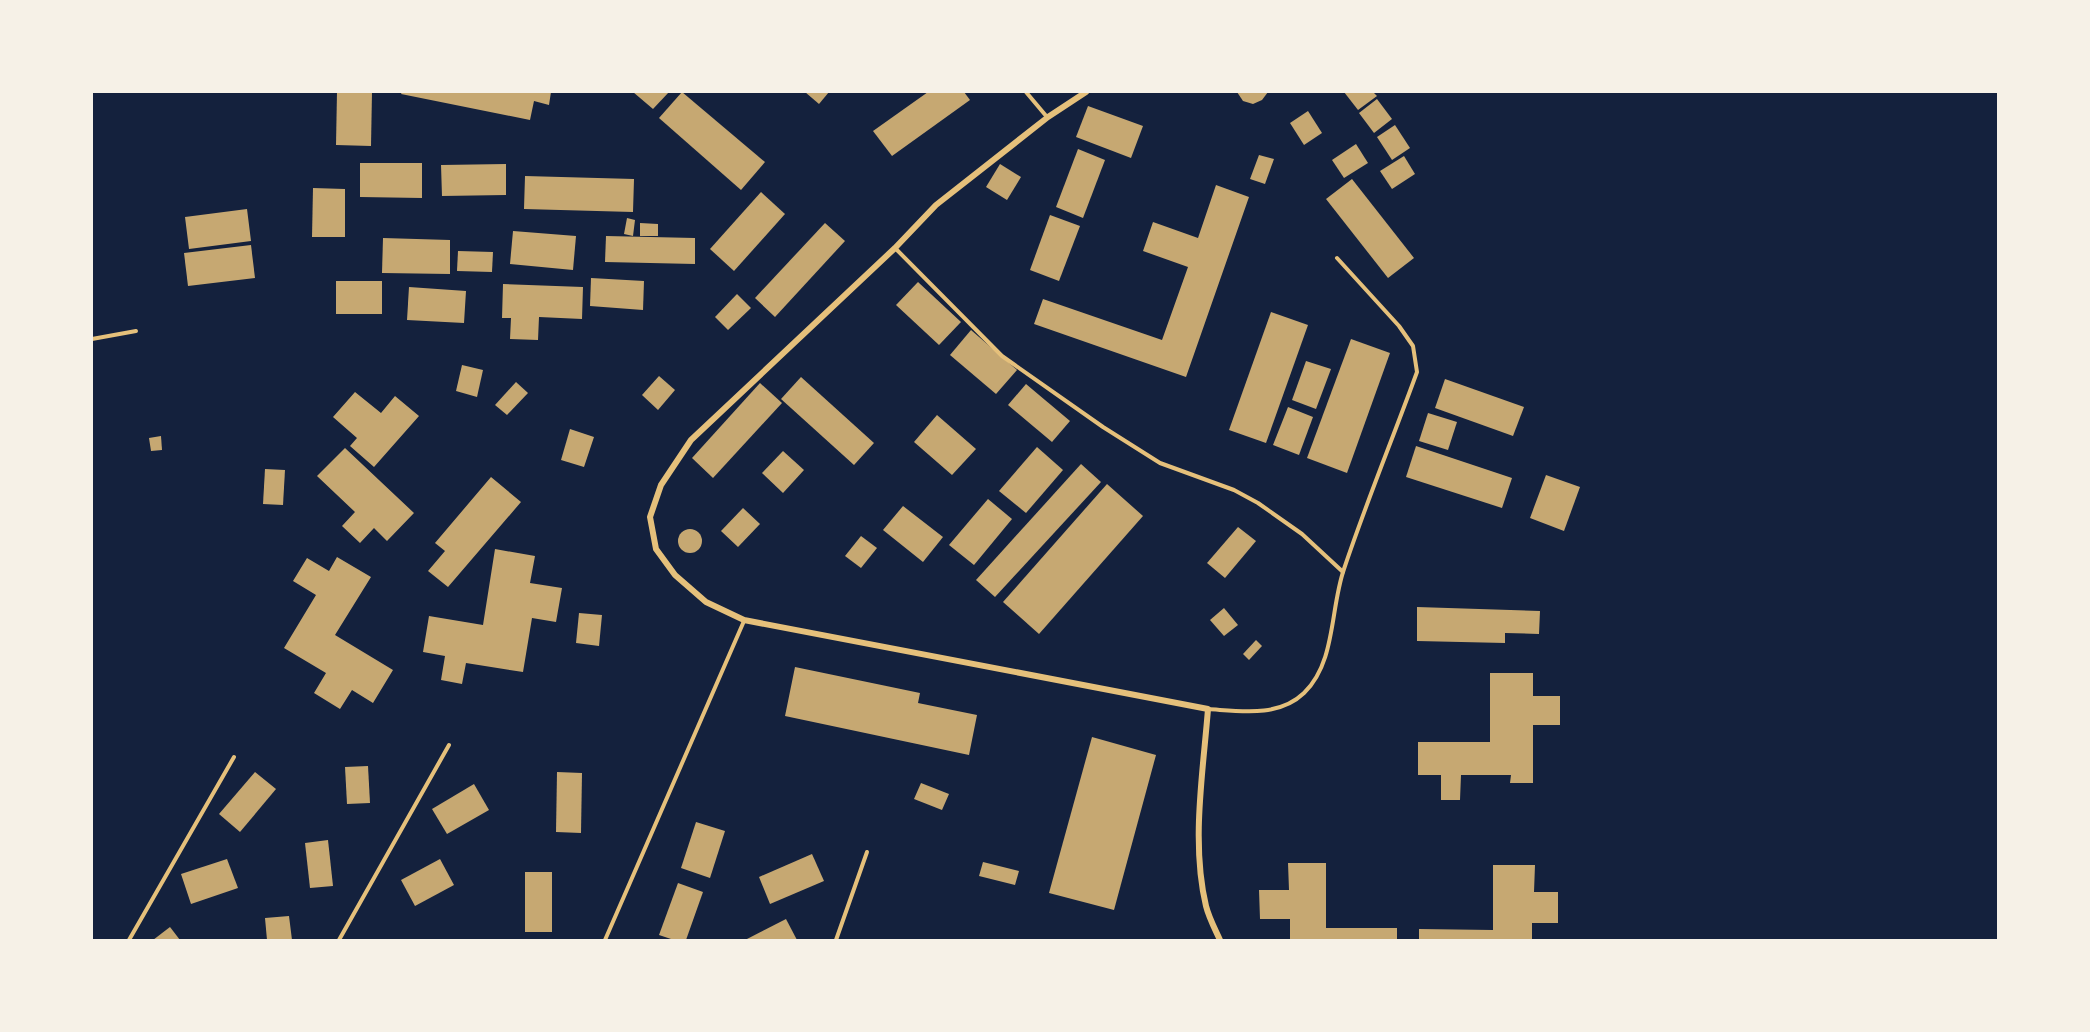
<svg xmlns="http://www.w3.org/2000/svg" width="2090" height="1032" font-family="Overpass,sans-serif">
  <rect width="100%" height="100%" fill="#14213d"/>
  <g fill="#c6a872">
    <path d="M 337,92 L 372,92 L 371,146 L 336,145 Z"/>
    <path d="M 402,92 L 551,92 L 549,105 L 534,101 L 530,120 L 401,94 Z"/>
    <path d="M 633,92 L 669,92 L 653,109 Z"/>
    <path d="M 682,92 L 765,162 L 741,190 L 659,118 Z"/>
    <path d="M 805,92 L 829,92 L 819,104 Z"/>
    <path d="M 928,92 L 964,92 L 970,100 L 892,156 L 873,131 Z"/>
    <path d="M 1237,92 L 1268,92 L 1262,100 L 1253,104 L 1243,101 Z"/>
    <path d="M 1344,92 L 1373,92 L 1377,96 L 1358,110 Z"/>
    <path d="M 1377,99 L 1392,119 L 1374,133 L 1359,113 Z"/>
    <path d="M 1088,106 L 1143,126 L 1131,158 L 1076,137 Z"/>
    <path d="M 1308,111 L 1322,133 L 1304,145 L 1290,123 Z"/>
    <path d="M 1395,125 L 1410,148 L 1392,160 L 1377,137 Z"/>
    <path d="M 1356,144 L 1368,163 L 1344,178 L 1332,160 Z"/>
    <path d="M 1078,149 L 1105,160 L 1083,218 L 1056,207 Z"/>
    <path d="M 1259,155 L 1274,159 L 1265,184 L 1250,179 Z"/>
    <path d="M 1404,156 L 1415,174 L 1392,189 L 1380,171 Z"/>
    <path d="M 360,163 L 422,163 L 422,198 L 360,197 Z"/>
    <path d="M 506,164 L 506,195 L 442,196 L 441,165 Z"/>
    <path d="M 1000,164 L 1021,177 L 1007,200 L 986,187 Z"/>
    <path d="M 525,176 L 634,179 L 633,212 L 524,209 Z"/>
    <path d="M 1352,179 L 1414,258 L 1388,278 L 1326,199 Z"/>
    <path d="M 1216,185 L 1249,197 L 1186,377 L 1034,324 L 1043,299 L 1162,340 L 1188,267 L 1143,251 L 1153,222 L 1198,238 Z"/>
    <path d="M 313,188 L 345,189 L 345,237 L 312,237 Z"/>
    <path d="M 761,192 L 785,214 L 734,271 L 710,249 Z"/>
    <path d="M 247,209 L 251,241 L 189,249 L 185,217 Z"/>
    <path d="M 1050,215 L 1080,226 L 1059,281 L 1030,270 Z"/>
    <path d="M 627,218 L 635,220 L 633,236 L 624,234 Z"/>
    <path d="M 640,223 L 658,224 L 658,236 L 640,236 Z"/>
    <path d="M 825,223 L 845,241 L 775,317 L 755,298 Z"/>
    <path d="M 513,231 L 576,236 L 573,270 L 510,264 Z"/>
    <path d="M 606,236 L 695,238 L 695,264 L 605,262 Z"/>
    <path d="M 383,238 L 450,240 L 450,274 L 382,273 Z"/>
    <path d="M 251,245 L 255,278 L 188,286 L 184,253 Z"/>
    <path d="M 458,251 L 493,252 L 492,272 L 457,271 Z"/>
    <path d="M 591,278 L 644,281 L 643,310 L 590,306 Z"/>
    <rect x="336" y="281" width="46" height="33"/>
    <path d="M 918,282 L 961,322 L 939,345 L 896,305 Z"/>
    <path d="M 503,284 L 583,287 L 582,319 L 539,317 L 538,340 L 510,339 L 511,318 L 502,318 Z"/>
    <path d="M 409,287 L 466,291 L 464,323 L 407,320 Z"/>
    <path d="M 737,294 L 751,308 L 728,330 L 715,317 Z"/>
    <path d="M 1271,312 L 1308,325 L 1266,443 L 1229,430 Z"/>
    <path d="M 971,330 L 1017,370 L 996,394 L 950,355 Z"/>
    <path d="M 1351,339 L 1390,353 L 1347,473 L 1307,458 Z"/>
    <path d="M 1306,361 L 1331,369 L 1316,409 L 1292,400 Z"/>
    <path d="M 462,365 L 483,370 L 477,397 L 456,391 Z"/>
    <path d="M 659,376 L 675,390 L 658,410 L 642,395 Z"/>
    <path d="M 801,377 L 874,443 L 854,465 L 781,399 Z"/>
    <path d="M 1445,379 L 1524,407 L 1513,436 L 1435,408 Z"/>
    <path d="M 516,382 L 528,393 L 507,415 L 495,405 Z"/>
    <path d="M 760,383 L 782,403 L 713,478 L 692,458 Z"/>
    <path d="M 1026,384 L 1070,421 L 1052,442 L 1008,405 Z"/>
    <path d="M 355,392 L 381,413 L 395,396 L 419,416 L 374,467 L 350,446 L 357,438 L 333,417 Z"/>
    <path d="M 1288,407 L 1313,417 L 1299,455 L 1273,445 Z"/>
    <path d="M 1428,413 L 1457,422 L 1448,450 L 1419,441 Z"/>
    <path d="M 937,415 L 976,449 L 952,475 L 914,442 Z"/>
    <path d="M 570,429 L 594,437 L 584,467 L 561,460 Z"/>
    <path d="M 161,436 L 162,450 L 151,451 L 149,438 Z"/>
    <path d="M 1416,446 L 1512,478 L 1502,508 L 1406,477 Z"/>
    <path d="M 1037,447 L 1063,470 L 1026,513 L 999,491 Z"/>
    <path d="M 345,448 L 414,513 L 387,541 L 374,528 L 360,543 L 342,526 L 355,512 L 317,476 Z"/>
    <path d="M 783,451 L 804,470 L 783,493 L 762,473 Z"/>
    <path d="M 1081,464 L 1101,482 L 995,597 L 976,580 Z"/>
    <path d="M 265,469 L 285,470 L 283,505 L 263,504 Z"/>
    <path d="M 1546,475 L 1580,487 L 1564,531 L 1530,518 Z"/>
    <path d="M 491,477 L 521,502 L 448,587 L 428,571 L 445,551 L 435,543 Z"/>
    <path d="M 1107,484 L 1143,516 L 1039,634 L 1003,602 Z"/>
    <path d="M 988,499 L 1012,519 L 974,565 L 949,545 Z"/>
    <path d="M 903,506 L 943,537 L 923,562 L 883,530 Z"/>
    <path d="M 743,508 L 760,524 L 738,547 L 721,531 Z"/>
    <path d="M 1238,527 L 1256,541 L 1225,578 L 1207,563 Z"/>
    <circle cx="690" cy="541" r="12"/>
    <path d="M 861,536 L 877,548 L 861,568 L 845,556 Z"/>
    <path d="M 495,549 L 535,556 L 530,583 L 562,588 L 556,622 L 532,618 L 523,672 L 466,663 L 462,684 L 441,680 L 445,656 L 423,652 L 429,616 L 483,625 Z"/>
    <path d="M 337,557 L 371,577 L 335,635 L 393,670 L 373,703 L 352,690 L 340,709 L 314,693 L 326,673 L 284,648 L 316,595 L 293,581 L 307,558 L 329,571 Z"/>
    <path d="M 1417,607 L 1540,611 L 1539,634 L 1505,633 L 1505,643 L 1417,641 Z"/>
    <path d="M 1224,608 L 1238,625 L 1224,636 L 1210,620 Z"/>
    <path d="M 579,613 L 602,615 L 599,646 L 576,643 Z"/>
    <path d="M 1256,640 L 1262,646 L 1249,660 L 1243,654 Z"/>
    <path d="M 795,667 L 920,693 L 918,703 L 977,715 L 969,755 L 785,716 Z"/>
    <path d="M 1490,673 L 1533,673 L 1533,696 L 1560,696 L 1560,725 L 1533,725 L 1533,783 L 1510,783 L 1511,775 L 1461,775 L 1460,800 L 1441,800 L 1441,775 L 1418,775 L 1418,742 L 1490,742 Z"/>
    <path d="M 1092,737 L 1156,755 L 1114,910 L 1049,893 Z"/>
    <path d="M 368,766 L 370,803 L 347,804 L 345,767 Z"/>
    <path d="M 255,772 L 276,789 L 240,832 L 219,814 Z"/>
    <path d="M 557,772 L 582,773 L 581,833 L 556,832 Z"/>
    <path d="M 921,783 L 949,794 L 942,810 L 914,799 Z"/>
    <path d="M 474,784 L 489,810 L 447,834 L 432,809 Z"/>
    <path d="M 696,822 L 725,831 L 710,878 L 681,868 Z"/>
    <path d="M 328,840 L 333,886 L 310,888 L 305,843 Z"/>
    <path d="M 812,854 L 824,881 L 770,904 L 759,877 Z"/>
    <path d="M 227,859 L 238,888 L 191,904 L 181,874 Z"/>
    <path d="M 440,859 L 454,885 L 415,906 L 401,880 Z"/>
    <path d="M 983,862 L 1019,871 L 1015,885 L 979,876 Z"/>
    <path d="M 1288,863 L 1326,863 L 1326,928 L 1397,928 L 1397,940 L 1290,940 L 1290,919 L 1260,919 L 1259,890 L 1289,890 Z"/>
    <path d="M 1493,865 L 1535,865 L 1534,892 L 1558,892 L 1558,923 L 1532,923 L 1532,940 L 1419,940 L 1419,929 L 1493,930 Z"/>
    <rect x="525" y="872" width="27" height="60"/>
    <path d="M 678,883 L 703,892 L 686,940 L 674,940 L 659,935 Z"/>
    <path d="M 289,916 L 292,940 L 267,940 L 265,918 Z"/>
    <path d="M 786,919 L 797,940 L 745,940 Z"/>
    <path d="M 170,927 L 180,940 L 153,940 Z"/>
  </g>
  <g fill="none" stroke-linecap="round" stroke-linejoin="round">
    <g stroke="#e5c07b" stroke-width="4">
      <path d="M 1026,92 L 1047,117"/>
      <path d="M 895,248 L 1002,356 L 1103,427 L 1160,463 L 1234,490 L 1258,503 L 1302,534 L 1343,572"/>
      <path d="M 92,339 L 136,331"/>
      <path d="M 1208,709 C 1239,711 1278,718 1304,693 C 1336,662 1330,609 1344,569 C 1366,503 1393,438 1417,372 L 1413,346 L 1399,326 L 1337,258"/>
      <path d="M 129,940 L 234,757"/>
      <path d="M 339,940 L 449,745"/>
      <path d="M 605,940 L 744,621"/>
      <path d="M 836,940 L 867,852"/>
    </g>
    <path stroke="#e5c07b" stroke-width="6" d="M 1086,92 L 1048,117 L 936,205 L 895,248 L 691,440 L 661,485 L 650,517 L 656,549 L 675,575 L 706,602 L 744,620 L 1208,709 C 1203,773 1191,843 1206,906 C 1209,918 1215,929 1220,940"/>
  </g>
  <rect width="2090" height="1032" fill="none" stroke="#f6f1e7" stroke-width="186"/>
</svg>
